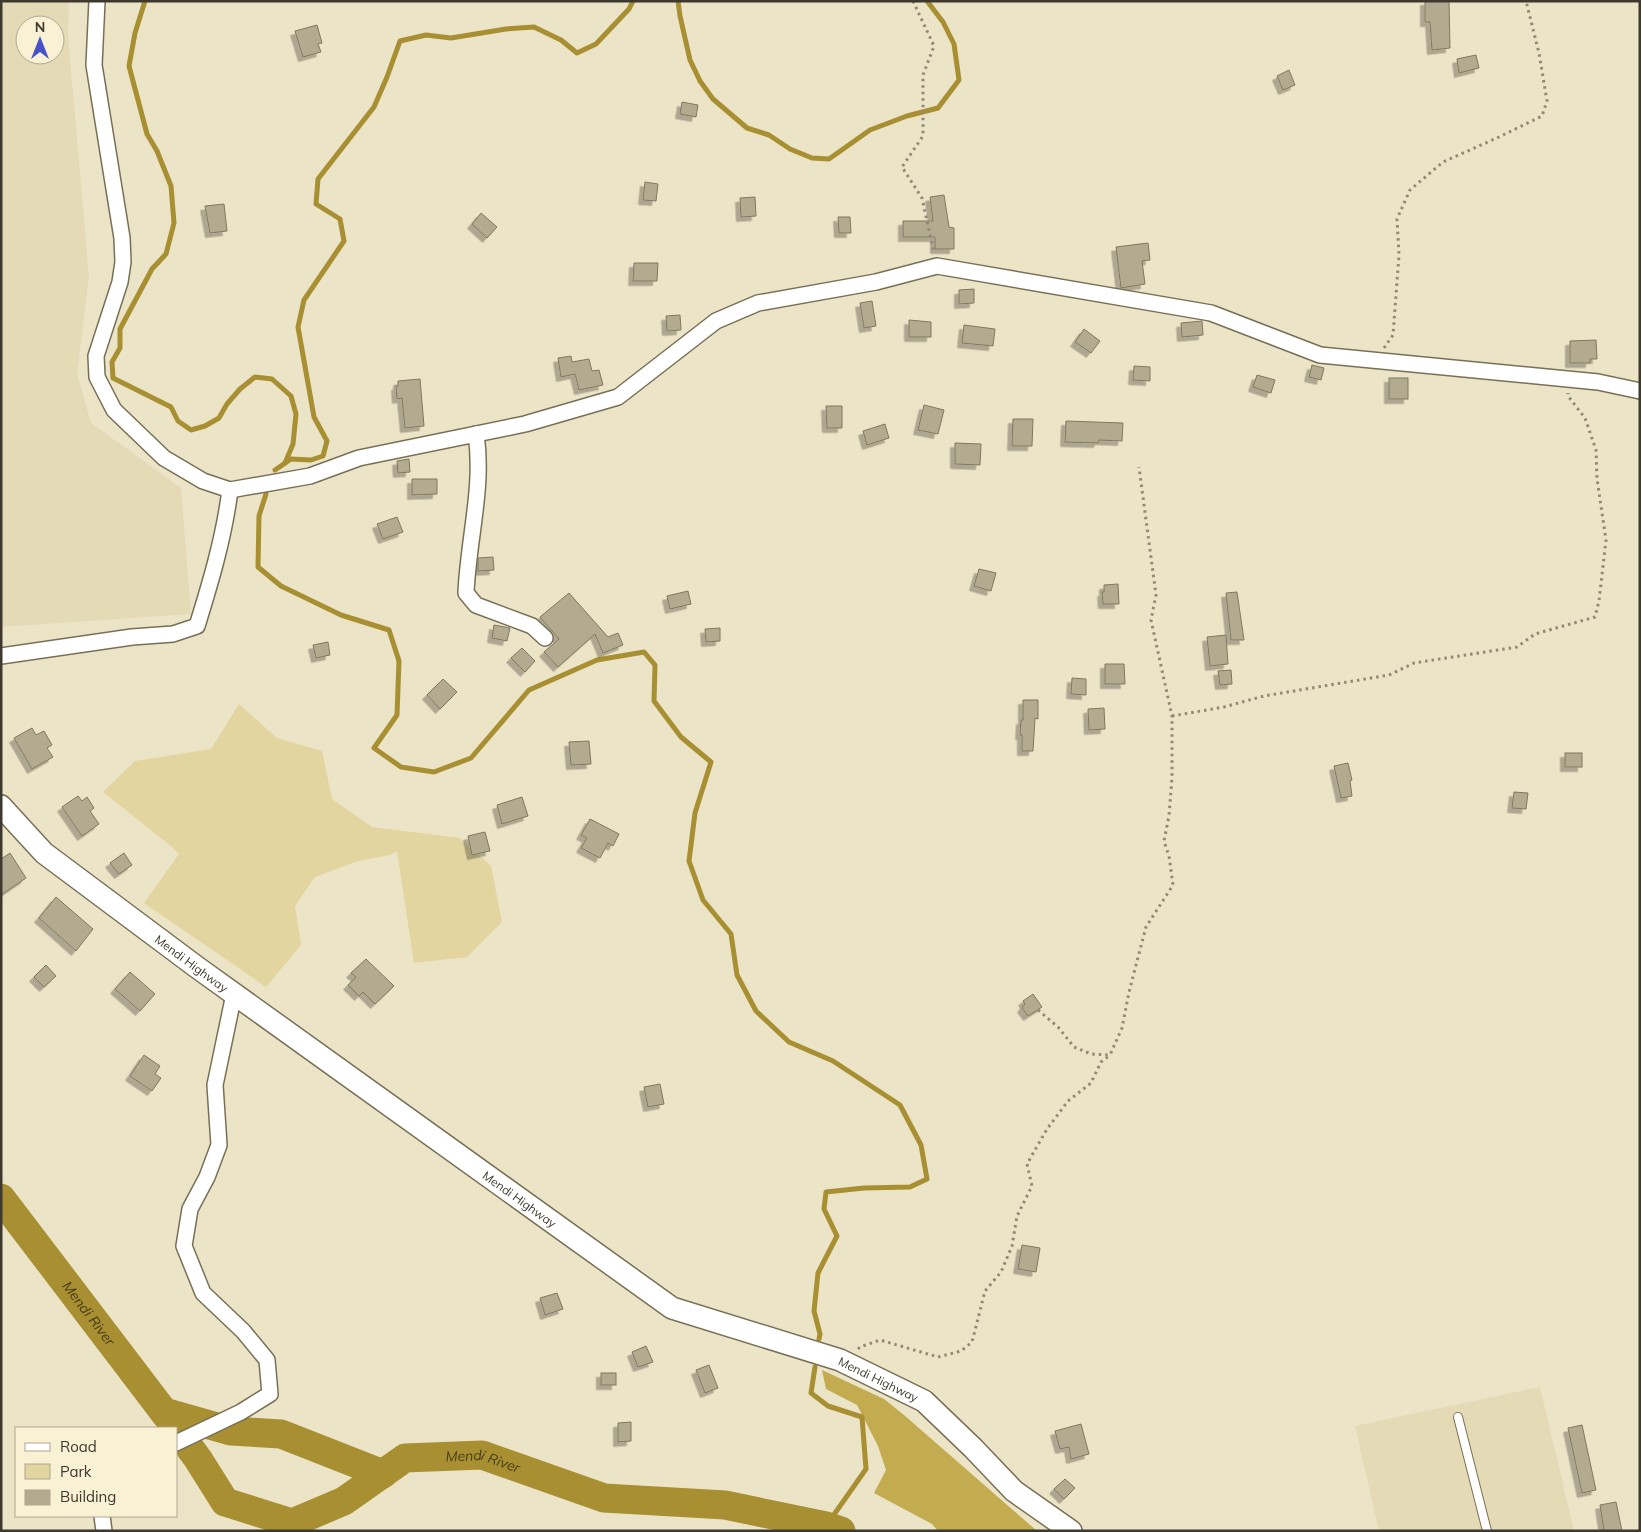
<svg xmlns="http://www.w3.org/2000/svg" width="1641" height="1532" font-family="Mulish,sans-serif">
  <defs>
    <filter id="shadow"><feDropShadow dx="-4.5" dy="4.5" stdDeviation="0" flood-color="#0004"/></filter>
  </defs>
  <rect width="100%" height="100%" fill="#ece4c7"/>
  <g fill="#e4dab5" fill-rule="evenodd">
    <path d="M 1,1 L 69,1 L 68,35 L 89,276 L 77,374 L 91,423 L 181,488 L 191,614 L 1,627 ZM 25,25 L 55,25 L 55,55 L 25,55 Z"/>
    <path d="M 1540,1387 L 1574,1531 L 1379,1531 L 1355,1426 Z"/>
  </g>
  <path fill="#e3d5a0" d="M 239,704 L 277,738 L 322,751 L 332,799 L 372,827 L 460,838 L 491,866 L 502,922 L 467,957 L 414,963 L 397,851 L 390,855 L 358,861 L 315,877 L 295,906 L 301,945 L 266,987 L 144,903 L 179,854 L 172,847 L 103,792 L 135,761 L 211,749 Z"/>
  <path fill="#c3ab50" d="M 822,1370 L 884,1399 L 904,1415 L 1037,1531 L 938,1531 L 932,1524 L 874,1493 L 886,1470 L 878,1446 L 857,1405 L 826,1389 Z"/>
  <g fill="none" stroke-linecap="round" stroke-linejoin="round">
    <g stroke="#a78f32" stroke-width="5">
      <path d="M 145,1 L 135,33 L 129,66 L 147,134 L 157,151 L 171,186 L 174,223 L 166,254 L 152,269 L 120,329 L 120,348 L 112,362 L 113,378 L 171,407 L 178,421 L 191,430 L 205,426 L 219,418 L 227,404 L 240,389 L 255,377 L 272,379 L 291,396 L 296,414 L 293,444 L 285,463"/>
      <path d="M 678,1 L 680,16 L 690,60 L 700,81 L 713,99 L 747,128 L 769,135 L 790,149 L 812,158 L 829,159 L 870,130 L 907,116 L 938,108 L 959,80 L 954,44 L 943,22 L 927,1"/>
      <path d="M 275,470 L 291,459 L 311,460 L 323,456 L 327,441 L 314,417 L 298,327 L 304,300 L 344,241 L 340,219 L 316,204 L 318,179 L 374,107 L 387,77 L 400,41 L 426,35 L 451,38 L 506,29 L 534,27 L 561,40 L 577,53 L 596,44 L 629,9 L 633,1"/>
      <path d="M 266,494 L 259,516 L 258,567 L 281,586 L 341,615 L 389,630 L 399,661 L 397,715 L 374,748 L 401,767 L 434,772 L 471,758 L 529,690 L 597,660 L 644,652 L 655,665 L 654,701 L 681,737 L 711,762 L 695,813 L 689,861 L 703,900 L 731,934 L 737,975 L 756,1011 L 789,1042 L 833,1061 L 900,1105 L 921,1145 L 927,1179 L 910,1187 L 864,1188 L 826,1192 L 824,1209 L 837,1236 L 818,1273 L 814,1311 L 820,1334 L 819,1339"/>
      <path d="M 815,1367 L 811,1393 L 828,1406 L 862,1417 L 866,1469 L 826,1526"/>
    </g>
    <g stroke="#a78f32" stroke-width="29">
      <path id="s1" d="M 1,1198 L 176,1428"/>
      <path d="M 164,1412 L 231,1431 L 281,1434 L 383,1474"/>
      <path id="s2" d="M 176,1429 L 198,1459 L 225,1502 L 292,1523 L 344,1501 L 405,1458 L 482,1455 L 604,1498 L 725,1505 L 826,1526 L 841,1531"/>
    </g>
  </g>
  <g fill="#b3ab8f" stroke="#7f785e" filter="url(#shadow)">
    <path d="M 1425,1 L 1449,1 L 1450,48 L 1432,50 L 1430,22 L 1425,22 Z"/>
    <path d="M 317,25 L 322,43 L 318,44 L 321,52 L 303,57 L 295,31 Z"/>
    <path d="M 1476,55 L 1479,68 L 1459,73 L 1457,59 Z"/>
    <path d="M 1289,70 L 1295,85 L 1283,90 L 1277,76 Z"/>
    <path d="M 682,102 L 698,105 L 696,117 L 680,114 Z"/>
    <path d="M 645,182 L 658,184 L 656,201 L 643,200 Z"/>
    <path d="M 944,195 L 949,227 L 954,228 L 954,249 L 935,249 L 935,237 L 903,237 L 903,221 L 933,221 L 930,197 Z"/>
    <path d="M 755,197 L 756,216 L 741,217 L 740,198 Z"/>
    <path d="M 224,204 L 227,231 L 210,233 L 205,206 Z"/>
    <path d="M 481,213 L 497,227 L 487,238 L 472,224 Z"/>
    <path d="M 838,217 L 850,217 L 851,233 L 839,233 Z"/>
    <path d="M 1148,243 L 1150,260 L 1142,261 L 1145,284 L 1121,288 L 1116,247 Z"/>
    <path d="M 634,263 L 658,263 L 657,281 L 633,281 Z"/>
    <path d="M 974,289 L 974,303 L 959,304 L 959,290 Z"/>
    <path d="M 872,301 L 876,326 L 864,328 L 860,303 Z"/>
    <path d="M 680,315 L 681,330 L 667,331 L 666,316 Z"/>
    <path d="M 909,320 L 931,322 L 931,337 L 909,337 Z"/>
    <path d="M 1202,321 L 1203,335 L 1182,337 L 1181,323 Z"/>
    <path d="M 964,325 L 995,329 L 993,346 L 962,343 Z"/>
    <path d="M 1084,329 L 1100,341 L 1091,353 L 1075,342 Z"/>
    <path d="M 1596,340 L 1597,359 L 1590,359 L 1590,363 L 1570,363 L 1570,341 Z"/>
    <path d="M 571,356 L 572,362 L 589,359 L 592,371 L 599,370 L 603,385 L 579,390 L 575,374 L 561,377 L 558,358 Z"/>
    <path d="M 1312,365 L 1324,368 L 1321,380 L 1309,377 Z"/>
    <path d="M 1134,366 L 1150,367 L 1150,381 L 1133,380 Z"/>
    <path d="M 1257,375 L 1275,380 L 1271,393 L 1253,387 Z"/>
    <rect x="1389" y="378" width="19" height="21"/>
    <path d="M 420,379 L 424,426 L 405,428 L 402,398 L 397,399 L 396,386 L 398,386 L 398,381 Z"/>
    <path d="M 924,405 L 944,410 L 938,434 L 918,430 Z"/>
    <path d="M 826,406 L 842,406 L 842,428 L 827,428 Z"/>
    <path d="M 1013,419 L 1033,419 L 1032,446 L 1012,446 Z"/>
    <path d="M 1066,421 L 1123,423 L 1122,441 L 1099,440 L 1098,443 L 1065,442 Z"/>
    <path d="M 885,424 L 889,438 L 867,445 L 863,431 Z"/>
    <path d="M 955,443 L 981,444 L 980,465 L 955,464 Z"/>
    <path d="M 409,459 L 410,472 L 398,473 L 397,461 Z"/>
    <path d="M 412,479 L 437,479 L 437,494 L 412,495 Z"/>
    <path d="M 397,517 L 403,532 L 383,539 L 377,524 Z"/>
    <path d="M 493,557 L 494,570 L 478,571 L 478,558 Z"/>
    <path d="M 979,569 L 996,573 L 991,591 L 974,586 Z"/>
    <path d="M 1118,584 L 1119,604 L 1103,604 L 1102,592 L 1104,592 L 1104,585 Z"/>
    <path d="M 688,591 L 691,604 L 670,609 L 667,596 Z"/>
    <path d="M 1237,592 L 1244,640 L 1231,640 L 1226,593 Z"/>
    <path d="M 569,593 L 608,637 L 618,633 L 623,645 L 603,653 L 595,634 L 558,667 L 544,652 L 559,639 L 540,617 Z"/>
    <path d="M 494,625 L 510,628 L 507,641 L 492,638 Z"/>
    <path d="M 720,628 L 720,641 L 706,642 L 705,629 Z"/>
    <path d="M 1226,635 L 1228,664 L 1210,666 L 1207,637 Z"/>
    <path d="M 328,642 L 330,655 L 316,658 L 313,645 Z"/>
    <path d="M 522,648 L 535,661 L 525,672 L 511,658 Z"/>
    <path d="M 1105,664 L 1124,664 L 1125,684 L 1105,684 Z"/>
    <path d="M 1231,670 L 1232,684 L 1220,685 L 1218,671 Z"/>
    <path d="M 1072,678 L 1086,679 L 1086,695 L 1071,694 Z"/>
    <path d="M 443,679 L 457,692 L 440,709 L 427,695 Z"/>
    <path d="M 1023,700 L 1038,700 L 1038,719 L 1035,718 L 1033,751 L 1022,751 L 1022,735 L 1020,735 L 1021,720 L 1023,720 Z"/>
    <path d="M 1104,708 L 1105,729 L 1089,730 L 1088,709 Z"/>
    <path d="M 32,728 L 36,735 L 44,731 L 52,745 L 47,748 L 53,757 L 32,769 L 14,738 Z"/>
    <path d="M 589,741 L 591,764 L 571,765 L 569,742 Z"/>
    <rect x="1565" y="753" width="17" height="14"/>
    <path d="M 1348,763 L 1352,780 L 1350,781 L 1352,796 L 1341,798 L 1334,766 Z"/>
    <path d="M 1514,792 L 1528,793 L 1526,809 L 1512,808 Z"/>
    <path d="M 78,796 L 82,801 L 87,797 L 94,808 L 90,811 L 99,824 L 82,836 L 62,807 Z"/>
    <path d="M 522,797 L 528,816 L 502,824 L 497,805 Z"/>
    <path d="M 590,819 L 619,834 L 613,846 L 608,843 L 600,858 L 581,848 L 587,838 L 581,835 Z"/>
    <path d="M 485,832 L 490,851 L 472,855 L 468,836 Z"/>
    <path d="M 10,853 L 26,878 L 1,895 L 1,859 Z"/>
    <path d="M 124,853 L 132,865 L 119,874 L 110,863 Z"/>
    <path d="M 56,897 L 93,929 L 76,951 L 39,918 Z"/>
    <path d="M 366,959 L 394,986 L 375,1004 L 363,992 L 359,996 L 348,985 L 356,977 L 351,973 Z"/>
    <path d="M 46,965 L 56,976 L 44,987 L 34,977 Z"/>
    <path d="M 130,972 L 155,994 L 140,1011 L 115,989 Z"/>
    <path d="M 1033,994 L 1042,1007 L 1028,1016 L 1022,1008 L 1025,1004 L 1023,1001 Z"/>
    <path d="M 144,1055 L 160,1066 L 155,1074 L 161,1078 L 152,1091 L 130,1076 Z"/>
    <path d="M 660,1084 L 664,1104 L 648,1107 L 644,1087 Z"/>
    <path d="M 1022,1245 L 1040,1248 L 1036,1272 L 1018,1269 Z"/>
    <path d="M 557,1293 L 563,1309 L 545,1315 L 540,1298 Z"/>
    <path d="M 646,1346 L 653,1362 L 638,1367 L 632,1352 Z"/>
    <path d="M 709,1365 L 718,1388 L 705,1393 L 696,1370 Z"/>
    <rect x="601" y="1373" width="15" height="12"/>
    <path d="M 631,1422 L 631,1441 L 618,1442 L 618,1423 Z"/>
    <path d="M 1081,1424 L 1089,1454 L 1071,1459 L 1069,1447 L 1060,1449 L 1055,1431 Z"/>
    <path d="M 1582,1425 L 1596,1490 L 1582,1493 L 1568,1428 Z"/>
    <path d="M 1065,1479 L 1075,1488 L 1064,1499 L 1054,1489 Z"/>
    <path d="M 1616,1502 L 1622,1531 L 1604,1531 L 1600,1505 Z"/>
  </g>
  <g fill="none" stroke-linecap="round" stroke-linejoin="round">
    <g stroke="#787056" stroke-width="10">
      <path id="lane" d="M 1458,1417 L 1487,1531"/>
    </g>
    <g stroke="#787056" stroke-width="18">
      <g id="street">
        <path d="M 97,1 L 94,65 L 122,238 L 123,262 L 120,282 L 96,356 L 97,377 L 114,410 L 164,458 L 203,481 L 230,490 L 310,476 L 359,458 L 525,424 L 618,397 L 716,321 L 758,303 L 876,282 L 937,266 L 1211,313 L 1320,355 L 1598,382 L 1640,391"/>
        <path d="M 476,434 C 484,487 468,540 466,593 L 476,605 L 532,626 L 545,638"/>
        <path d="M 1,656 L 132,637 L 173,634 L 197,626 C 211,581 224,537 230,490"/>
        <path d="M 176,1443 L 241,1412 L 270,1394 L 267,1360 L 243,1331 L 203,1293 L 184,1246 L 190,1209 L 207,1177 L 219,1145 L 215,1085 L 234,994"/>
        <path d="M 102,1516 L 104,1531"/>
      </g>
    </g>
    <g stroke="#787056" stroke-width="24">
      <g id="secondary">
        <path id="s3" d="M 1,806 L 44,853 L 198,968 L 672,1308 L 840,1360 L 924,1401 L 973,1448 L 1014,1491 L 1071,1531"/>
      </g>
    </g>
    <g stroke="#8f8976" stroke-width="3" stroke-dasharray="2.5 4" stroke-linecap="butt">
      <path d="M 913,1 L 934,46 L 923,75 L 923,136 L 902,167 L 922,198 L 934,253"/>
      <path d="M 1384,348 L 1393,335 L 1399,255 L 1397,219 L 1410,190 L 1443,162 L 1499,137 L 1542,116 L 1547,101 L 1539,53 L 1526,1"/>
      <path d="M 1172,716 L 1224,707 L 1264,696 L 1389,675 L 1414,663 L 1517,647 L 1535,634 L 1595,617 L 1599,601 L 1606,540 L 1597,479 L 1596,450 L 1585,418 L 1568,396 L 1568,393"/>
      <path d="M 1038,1010 L 1058,1027 L 1074,1047 L 1091,1054 L 1110,1055 L 1122,1028 L 1129,992 L 1146,927 L 1173,885 L 1169,856 L 1164,841 L 1169,816 L 1172,778 L 1172,716 L 1151,620 L 1156,595 L 1139,467"/>
      <path d="M 858,1349 L 860,1347 L 880,1340 L 938,1357 L 961,1351 L 972,1342 L 985,1291 L 1001,1272 L 1012,1246 L 1017,1216 L 1032,1186 L 1027,1164 L 1047,1129 L 1068,1101 L 1091,1083 L 1101,1062 L 1109,1056"/>
    </g>
    <use href="#lane" stroke="#fff" stroke-width="8"/>
    <use href="#street" stroke="#fff" stroke-width="15"/>
    <use href="#secondary" stroke="#fff" stroke-width="21"/>
  </g>
  <g text-anchor="middle" dominant-baseline="central" stroke-width="4.5" stroke-linejoin="round" paint-order="stroke">
    <g font-size="12" fill="#3d392e" stroke="#f9f1d4">
      <text stroke="none"><textPath href="#s3" startOffset="248">Mendi Highway</textPath></text>
      <text stroke="none"><textPath href="#s3" startOffset="652">Mendi Highway</textPath></text>
      <text stroke="none"><textPath href="#s3" startOffset="1058">Mendi Highway</textPath></text>
    </g>
    <g font-size="14" font-style="italic" fill="#463c15" stroke="#f9f1d4">
      <text stroke="none"><textPath href="#s1" startOffset="145">Mendi River</textPath></text>
      <text stroke="none"><textPath href="#s2" startOffset="368">Mendi River</textPath></text>
    </g>
  </g>
  <rect width="1641" height="1532" fill="none" stroke="#3d392e" stroke-width="5"/>
  <rect x="15" y="1427" width="162" height="90" fill="#f9f1d4" stroke="#aea792"/>
  <rect x="25" y="1443" width="25" height="8" fill="#ffffff" stroke="#aea792"/>
  <text x="60" y="1452" font-size="15" fill="#3d392e">Road</text>
  <rect x="25" y="1464" width="25" height="15" fill="#e3d5a0" stroke="#aea792"/>
  <text x="60" y="1477" font-size="15" fill="#3d392e">Park</text>
  <rect x="25" y="1490" width="25" height="15" fill="#b3ab8f" stroke="#aea792"/>
  <text x="60" y="1502" font-size="15" fill="#3d392e">Building</text>
  <g transform="translate(40 40)"><circle r="24" fill="#f9f1d4" stroke="#aea792"/>
  <path d="M0-4L9 19L0 12L-9 19Z" fill="#4852c7"/>
  <text y="-8" font-size="14" font-weight="bold" text-anchor="middle" fill="#3d392e">N</text>
  </g>
</svg>
